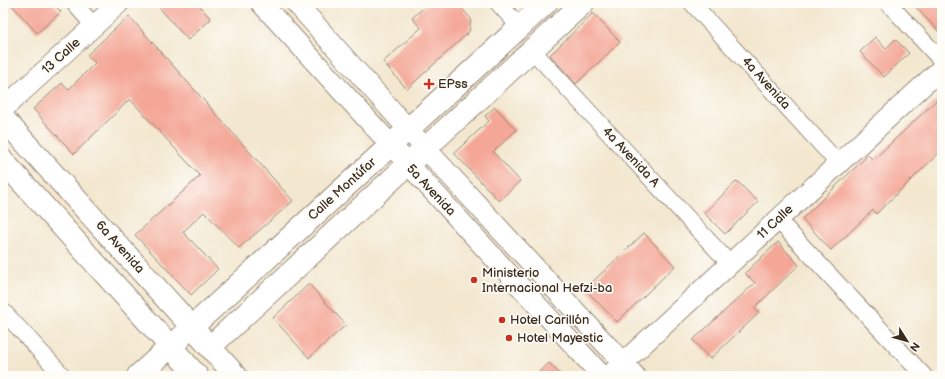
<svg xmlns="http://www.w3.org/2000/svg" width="945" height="379" font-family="'Balsamiq Sans',sans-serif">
  <rect width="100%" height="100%" fill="#fdfcf7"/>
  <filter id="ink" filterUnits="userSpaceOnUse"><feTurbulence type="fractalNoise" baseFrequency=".025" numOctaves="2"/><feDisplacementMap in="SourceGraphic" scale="8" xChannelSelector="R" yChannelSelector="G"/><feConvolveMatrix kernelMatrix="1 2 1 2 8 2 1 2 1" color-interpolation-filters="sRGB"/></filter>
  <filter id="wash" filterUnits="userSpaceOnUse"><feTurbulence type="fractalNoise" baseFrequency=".012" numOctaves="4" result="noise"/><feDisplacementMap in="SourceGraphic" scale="16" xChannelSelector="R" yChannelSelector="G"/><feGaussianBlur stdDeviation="0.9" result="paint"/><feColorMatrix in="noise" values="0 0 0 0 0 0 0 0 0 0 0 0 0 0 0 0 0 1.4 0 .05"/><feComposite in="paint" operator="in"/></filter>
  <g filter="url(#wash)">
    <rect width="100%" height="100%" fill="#f3e7cf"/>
    <g id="blocks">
      <g fill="#f4a797">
        <path d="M 10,3 L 53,3 L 61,12 L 37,33 Z"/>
        <path d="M 155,3 L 197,3 L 211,19 L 188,40 Z"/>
        <path d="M 429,3 L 457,3 L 471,19 L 469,32 L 407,89 L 383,62 L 421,28 L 412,18 Z"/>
        <path d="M 912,3 L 942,3 L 942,35 Z"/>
        <path d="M 593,13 L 620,42 L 576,84 L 550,55 Z"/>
        <path d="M 129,16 L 293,201 L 239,248 L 204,212 L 183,232 L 218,269 L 191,295 L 135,235 L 200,176 L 130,99 L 74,154 L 33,109 L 62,83 L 68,90 L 95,63 L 87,55 Z"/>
        <path d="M 875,37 L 886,49 L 895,39 L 909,53 L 884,77 L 860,52 Z"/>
        <path d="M 942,95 L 942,150 L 876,214 L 873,210 L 831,250 L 802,219 L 868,155 L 873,160 Z"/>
        <path d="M 495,107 L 516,130 L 493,152 L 520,181 L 499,201 L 454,153 L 489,121 L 485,116 Z"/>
        <path d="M 737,181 L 758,202 L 725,234 L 704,213 Z"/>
        <path d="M 644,233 L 675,266 L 617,322 L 585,289 Z"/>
        <path d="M 778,242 L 799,265 L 754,308 L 759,313 L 710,359 L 693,340 L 755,283 L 745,273 Z"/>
        <path d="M 309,284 L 346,325 L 309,358 L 273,318 Z"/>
        <path d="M 549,363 L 562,376 L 535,376 Z"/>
      </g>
    </g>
  </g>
  <g filter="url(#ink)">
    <use href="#blocks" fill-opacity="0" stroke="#978876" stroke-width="1"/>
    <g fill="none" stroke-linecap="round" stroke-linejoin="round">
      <g stroke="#978876" stroke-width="18">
        <g id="minor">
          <path d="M 74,3 L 94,26"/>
          <path d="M 498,3 L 520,27"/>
          <path d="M 692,3 L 839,164"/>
          <path d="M 888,3 L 942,61"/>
          <path d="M 532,50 L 730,264"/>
          <path d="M 778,220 L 924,376"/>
          <path d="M 3,311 L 63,376"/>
        </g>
      </g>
      <g stroke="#978876" stroke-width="22">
        <g id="tertiary">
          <path d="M 261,3 L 602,376"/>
          <path d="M 296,3 L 425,148 L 635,376"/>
          <path d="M 3,109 L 119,3"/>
          <path d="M 613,372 L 942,68"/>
        </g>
      </g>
      <g stroke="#978876" stroke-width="24">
        <g id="secondary">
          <path d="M 192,327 L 546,3"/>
          <path d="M 210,347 L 583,3"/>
        </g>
      </g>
      <g stroke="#978876" stroke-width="24">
        <g id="primary">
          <path d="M 3,118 L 236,376"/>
          <path d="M 3,161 L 197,376"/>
          <path d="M 138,376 L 181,337"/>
        </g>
      </g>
      <use href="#minor" stroke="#fff" stroke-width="16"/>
      <use href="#tertiary" stroke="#fff" stroke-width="20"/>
      <use href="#secondary" stroke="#fff" stroke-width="22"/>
      <use href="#primary" stroke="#fff" stroke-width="22"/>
    </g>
  </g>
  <g fill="#c8321e" stroke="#fdfcf7" stroke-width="1.5">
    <path d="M427 78h4v4h4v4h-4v4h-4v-4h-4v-4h4z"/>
    <circle cx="474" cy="280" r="4"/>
    <circle cx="502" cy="320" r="4"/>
    <circle cx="509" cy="338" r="4"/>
  </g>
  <g text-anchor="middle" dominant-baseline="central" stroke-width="3.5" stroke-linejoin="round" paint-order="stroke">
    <g font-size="13" fill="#3b2a1e" stroke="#fdfcf7">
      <text transform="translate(61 56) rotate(-42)">13 Calle</text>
      <text transform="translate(766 83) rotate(48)">4a Avenida</text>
      <text transform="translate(631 157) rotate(47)">4a Avenida A</text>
      <text transform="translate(342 189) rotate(-42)">Calle Montúfar</text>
      <text transform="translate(431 190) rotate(47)">5a Avenida</text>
      <text transform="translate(775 222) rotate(-43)">11 Calle</text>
      <text transform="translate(120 247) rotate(48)">6a Avenida</text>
    </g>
    <g font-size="13" fill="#3b2a1e" stroke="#fdfcf7" text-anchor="start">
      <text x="438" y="84">EPss</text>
      <text x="482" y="273">Ministerio<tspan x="482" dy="15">Internacional Hefzi-ba</tspan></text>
      <text x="510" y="320">Hotel Carillón</text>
      <text x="517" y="338">Hotel Mayestic</text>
    </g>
  </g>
  <rect width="945" height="379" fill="none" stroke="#fdfcf7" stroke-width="16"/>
  <g transform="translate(907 341) rotate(127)" stroke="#fdfcf7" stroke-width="3" paint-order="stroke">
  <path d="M0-3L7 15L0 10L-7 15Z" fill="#3b2a1e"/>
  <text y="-6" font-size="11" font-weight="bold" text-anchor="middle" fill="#3b2a1e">N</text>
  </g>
</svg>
